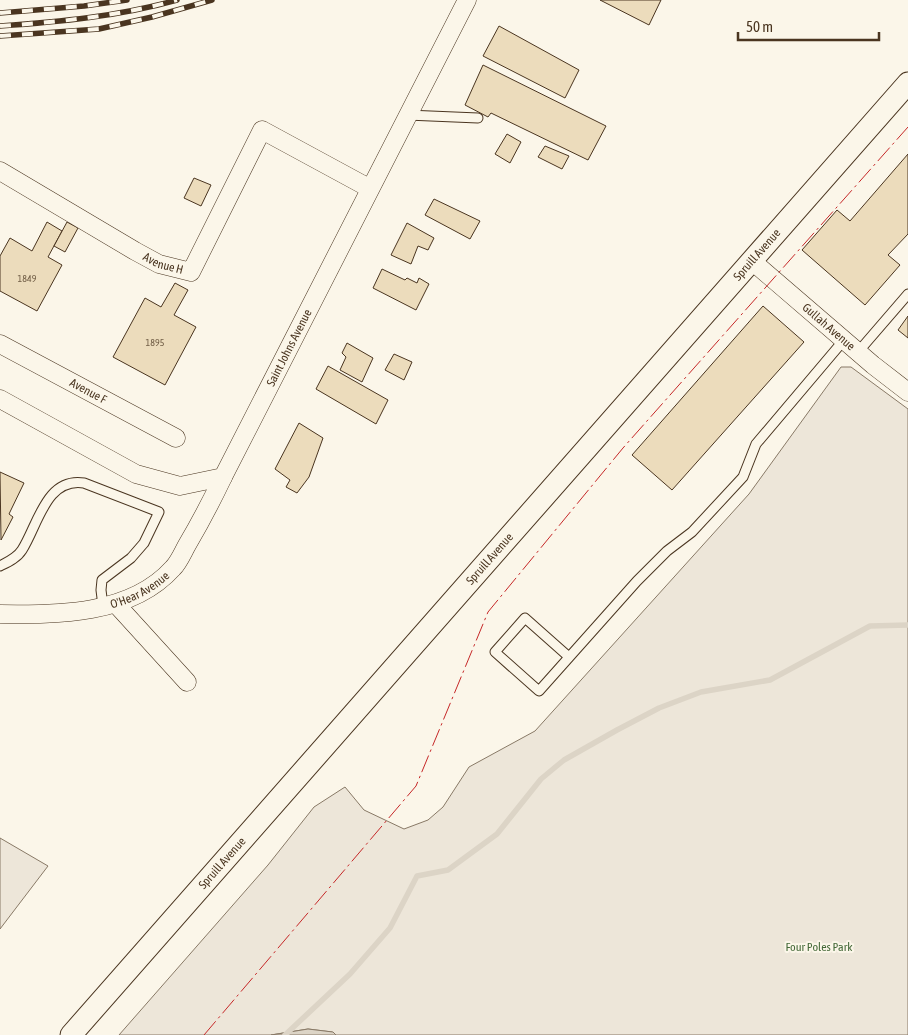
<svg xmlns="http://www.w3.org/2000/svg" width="908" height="1035" font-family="'Asap Condensed',sans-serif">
  <rect width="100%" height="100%" fill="#fbf6e9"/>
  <g fill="#ede6d9" stroke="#887966">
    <path d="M 841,367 L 851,367 L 908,409 L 908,1035 L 336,1035 L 332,1032 L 308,1029 L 271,1035 L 119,1035 L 268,865 L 314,807 L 345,787 L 364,810 L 404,829 L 428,820 L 443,807 L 469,767 L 535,731 L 749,494 Z"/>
    <path d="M 0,838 L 48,866 L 0,929 Z"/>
  </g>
  <path fill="#dcd4c6" stroke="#887966" d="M 308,1029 L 333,1032 L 336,1035 L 271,1035 Z"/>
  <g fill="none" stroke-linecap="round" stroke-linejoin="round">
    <path stroke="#dcd4c6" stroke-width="5.5" d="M 285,1035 L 350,974 L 390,928 L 417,876 L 448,870 L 497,834 L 541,779 L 564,760 L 617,730 L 659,708 L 701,692 L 770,680 L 870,626 L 908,625"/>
  </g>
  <g fill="#ecdcbc" stroke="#4a3520">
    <path d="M 600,0 L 661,0 L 649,25 Z"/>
    <path d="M 499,26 L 579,70 L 565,98 L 483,56 Z"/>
    <path d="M 483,65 L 606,126 L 588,160 L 491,113 L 488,117 L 465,105 Z"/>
    <path d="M 507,134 L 521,142 L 510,163 L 495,154 Z"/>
    <path d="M 545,146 L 569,156 L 562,169 L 538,157 Z"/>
    <path d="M 908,154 L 908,234 L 888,255 L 900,265 L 865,305 L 802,250 L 837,210 L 850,221 Z"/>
    <path d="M 194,178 L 211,185 L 201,206 L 184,198 Z"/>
    <path d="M 434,199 L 480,221 L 470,239 L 425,215 Z"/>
    <path d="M 47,222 L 62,231 L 48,257 L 62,265 L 37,311 L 0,291 L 0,256 L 10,238 L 32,251 Z"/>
    <path d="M 67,222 L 78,228 L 65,252 L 54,246 Z"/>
    <path d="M 407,223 L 434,238 L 428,250 L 418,246 L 411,264 L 391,255 Z"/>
    <path d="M 382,269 L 405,280 L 407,278 L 417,283 L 419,278 L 429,284 L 416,310 L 373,288 Z"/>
    <path d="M 175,283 L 188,290 L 174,315 L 196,327 L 165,385 L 113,357 L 145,298 L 161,307 Z"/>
    <path d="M 763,306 L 804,342 L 672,490 L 632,455 Z"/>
    <path d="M 908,316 L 908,338 L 898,330 Z"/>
    <path d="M 347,343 L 373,358 L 362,382 L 340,370 L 346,357 L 342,353 Z"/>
    <path d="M 394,354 L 412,362 L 404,380 L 385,370 Z"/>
    <path d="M 328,366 L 388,400 L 376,424 L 316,389 Z"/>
    <path d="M 299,423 L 323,438 L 309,477 L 297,493 L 286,487 L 290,480 L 275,469 Z"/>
    <path d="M 0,472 L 24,483 L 9,514 L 13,517 L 1,540 Z"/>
  </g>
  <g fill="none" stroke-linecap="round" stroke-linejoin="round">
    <g stroke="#4a3520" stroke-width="11">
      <g id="service">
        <path d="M 407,115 L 478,118"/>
        <path d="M 858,352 L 908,294"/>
        <path d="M 0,566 C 8,562 17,558 22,550 C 38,525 46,477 84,483 L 159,512 L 144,543 L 131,558 L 102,580 L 101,590 L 103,606"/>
        <path d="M 569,657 L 525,618 L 495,652 L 539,691 L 637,581 L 667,551 L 692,532 L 743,477 L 756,444 L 844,340"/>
      </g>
    </g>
    <g stroke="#4a3520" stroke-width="19">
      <g id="minor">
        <path id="s1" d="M 0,171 L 135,251 L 159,264 L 191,272 L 262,130 L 369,188"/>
        <path id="s2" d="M 752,261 L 873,365 L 908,392"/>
        <path id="s3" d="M 0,344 L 176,438"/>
        <path id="s4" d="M 0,399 L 136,474 L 180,486 L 223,477 L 467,0"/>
        <path d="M 116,604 L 187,682"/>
        <path id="s5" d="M 0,614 C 57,615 131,615 173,568 C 179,562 183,552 187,545 C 200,523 212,500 223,477"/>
      </g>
    </g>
    <g stroke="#4a3520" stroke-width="23">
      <g id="tertiary">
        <path id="s6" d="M 71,1035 L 908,83"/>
      </g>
    </g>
    <use href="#service" stroke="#fbf6e9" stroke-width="9"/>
    <use href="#minor" stroke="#fbf6e9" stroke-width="18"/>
    <use href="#tertiary" stroke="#fbf6e9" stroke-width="21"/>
    <g stroke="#4a3520" stroke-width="5.5">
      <g id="rail">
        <path d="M 0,13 L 84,6 L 127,0"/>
        <path d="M 0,26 C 59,22 120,16 177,0"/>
        <path d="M 0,36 L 99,29 L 152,17 L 212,0"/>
      </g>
    </g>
    <use href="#rail" stroke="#fbf6e9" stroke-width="4" stroke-dasharray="11" stroke-linecap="butt"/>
    <path stroke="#c62828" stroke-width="1" stroke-dasharray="18 4 2.5 4" stroke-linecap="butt" d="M 204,1035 L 416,786 L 488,612 L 623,448 L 908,127"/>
  </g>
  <g text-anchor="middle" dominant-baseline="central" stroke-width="4" stroke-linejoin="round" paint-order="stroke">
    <g font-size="10" fill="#725f47">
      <text x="27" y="278">1849</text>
      <text x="155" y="342">1895</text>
    </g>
    <g font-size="12" fill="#4a3520" stroke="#fbf6e9">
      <text stroke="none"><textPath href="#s6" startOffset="1039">Spruill Avenue</textPath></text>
      <text stroke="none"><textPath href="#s1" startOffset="188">Avenue H</textPath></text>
      <text stroke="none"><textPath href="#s2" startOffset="101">Gullah Avenue</textPath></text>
      <text stroke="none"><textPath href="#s4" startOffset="390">Saint Johns Avenue</textPath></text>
      <text stroke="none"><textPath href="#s3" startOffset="100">Avenue F</textPath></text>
      <text stroke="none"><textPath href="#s6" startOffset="634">Spruill Avenue</textPath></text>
      <text stroke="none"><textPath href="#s5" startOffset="144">O'Hear Avenue</textPath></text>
      <text stroke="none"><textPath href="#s6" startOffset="229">Spruill Avenue</textPath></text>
    </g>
    <g font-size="12" fill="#436837" stroke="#fbf6e9">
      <text x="819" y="947">Four Poles Park</text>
    </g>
  </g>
  <path d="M738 32v8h141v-8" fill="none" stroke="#4a3520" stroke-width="2.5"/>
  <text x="746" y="32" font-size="15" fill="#4a3520" stroke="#fbf6e9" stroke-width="4" paint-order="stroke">50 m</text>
</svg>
